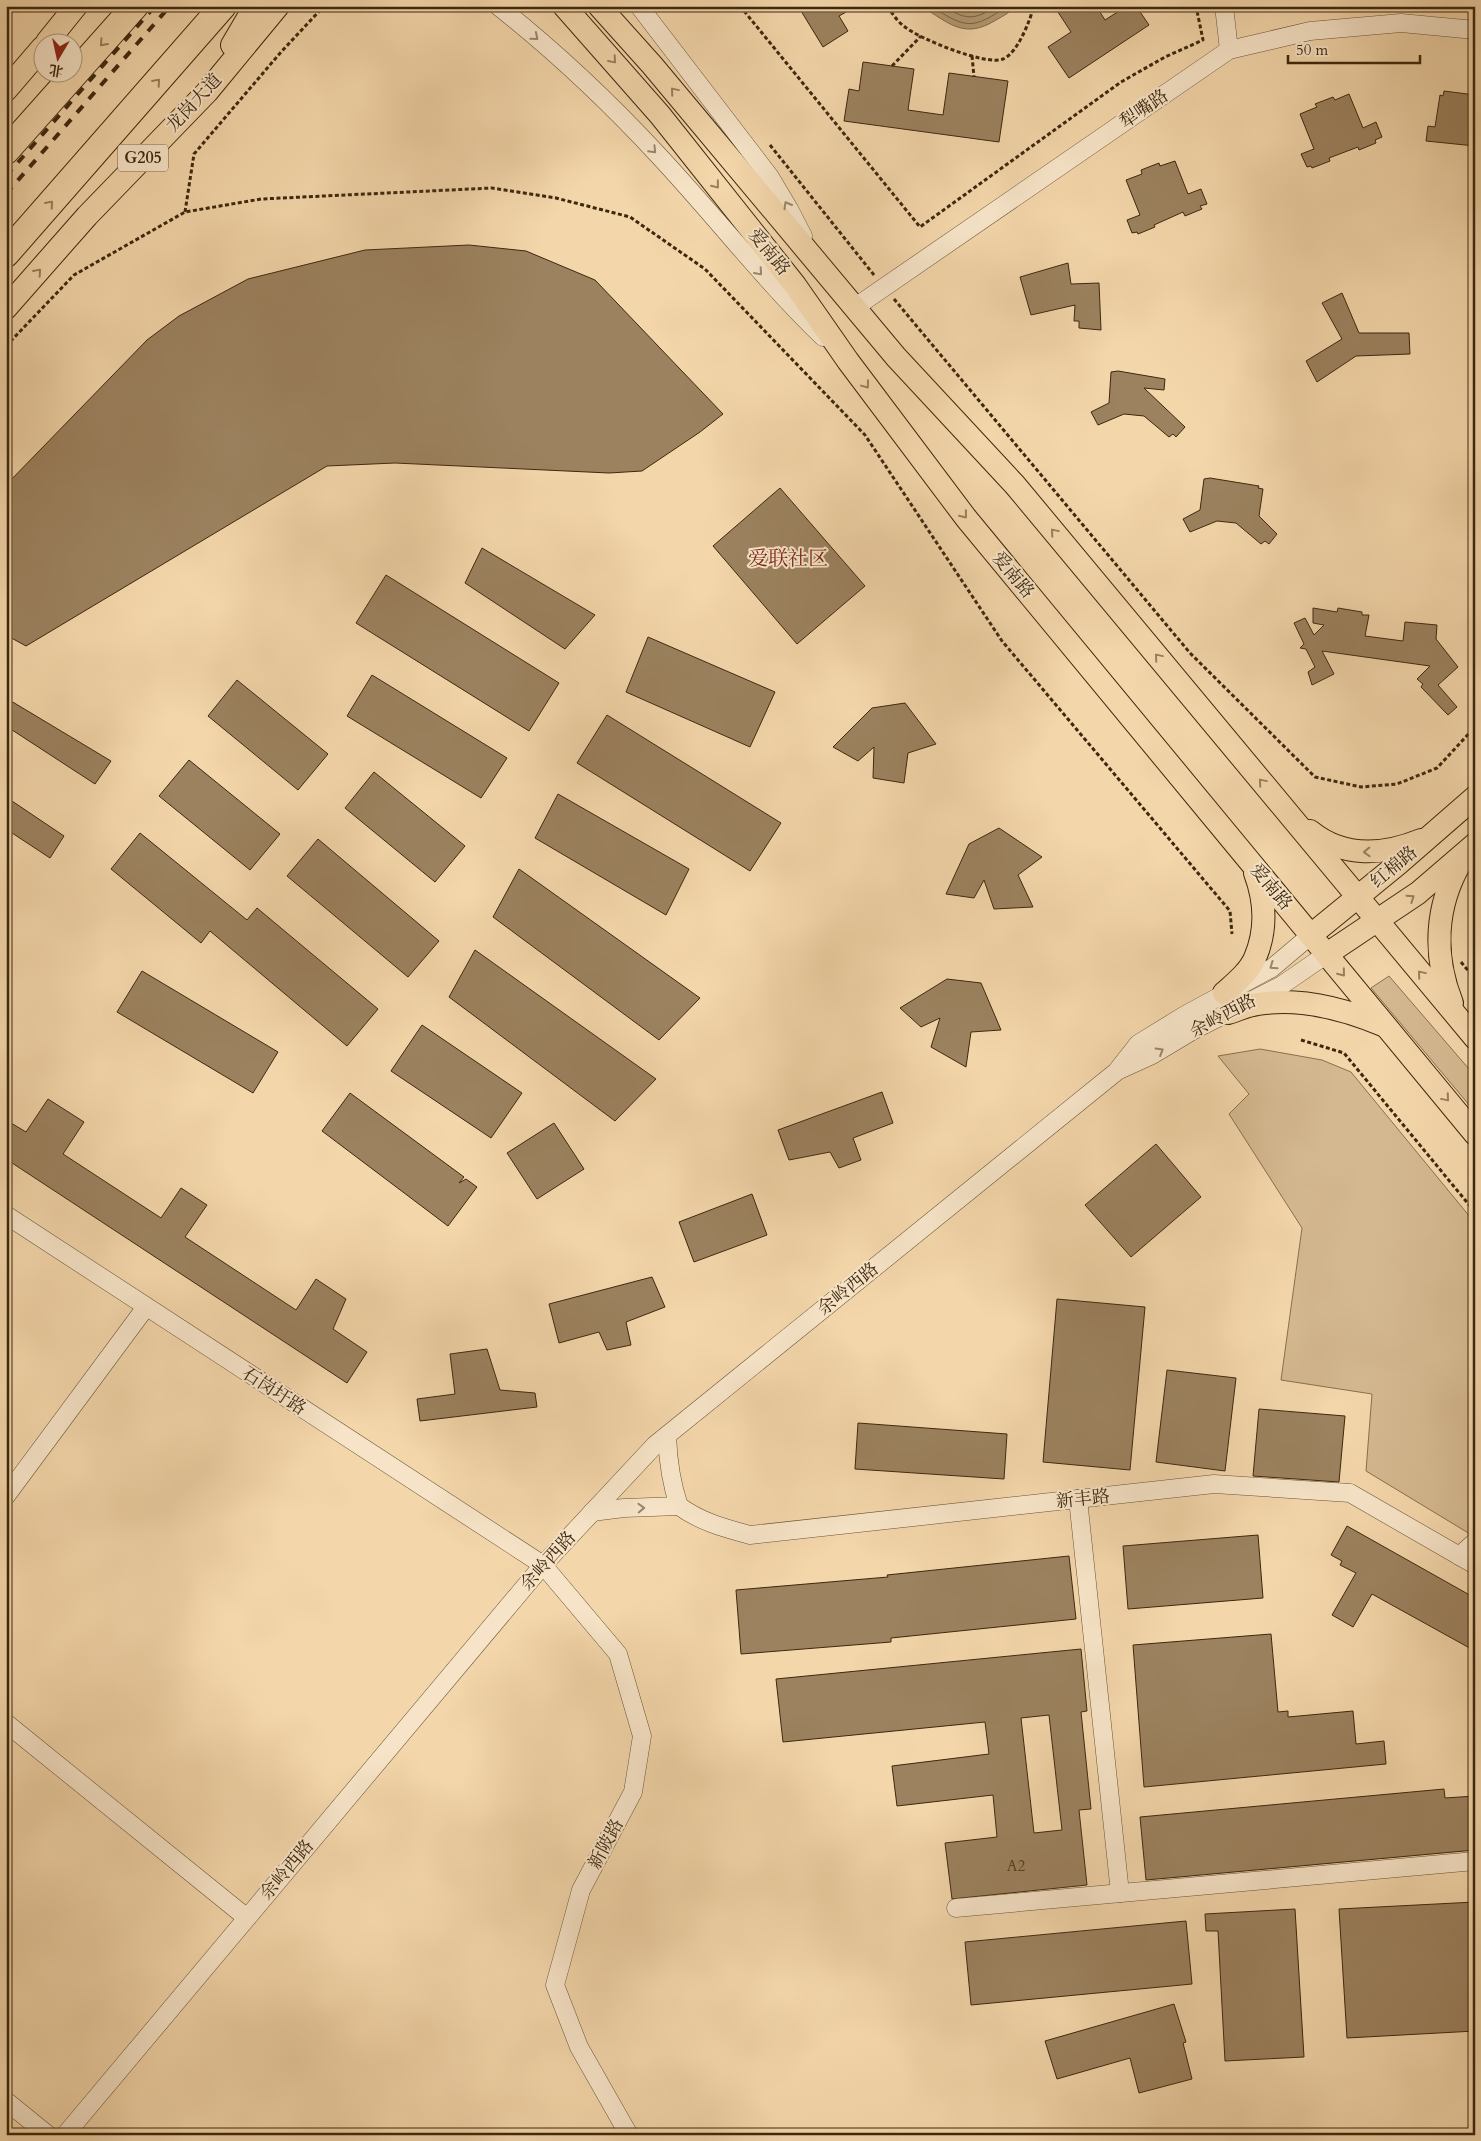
<svg xmlns="http://www.w3.org/2000/svg" width="1481" height="2141" font-family="Cardo,'Noto Serif SC',serif">
<rect width="100%" height="100%" fill="#f3d6aa"/>
<filter id="stains"><feTurbulence type="fractalNoise" baseFrequency=".004" numOctaves="4"/><feColorMatrix values="0 0 0 0 .2 0 0 0 0 .09 0 0 0 0 .02 0 0 0 .5 -.17"/></filter>
<radialGradient id="worn" r=".72"><stop offset=".6" stop-color="#630" stop-opacity="0"/><stop offset="1" stop-color="#630" stop-opacity=".3"/></radialGradient>
<!-- green -->
<g fill="#d4b88f" stroke="#88704e">
<polygon points="1389,976 1475,1076 1475,1112 1371,988"/>
<polygon points="1260,1049 1322,1060 1351,1072 1475,1223 1475,1537 1366,1471 1372,1394 1281,1380 1302,1228 1229,1114 1249,1094 1218,1056"/>
</g>
<!-- water -->
<path fill="#b59b75" stroke="#856d4c" d="M 921,6 L 1016,6 C 1011,12 1003,16 996,20 C 964,40 949,23 921,6 Z"/>
<g fill="none" stroke-linecap="round" stroke-linejoin="round">
<!-- shore -->
<g stroke="#796242" stroke-width="1">
<path d="M 930,6 C 968,29 971,30 1008,6"/>
<path d="M 943,6 C 966,20 973,21 997,6"/>
</g>
</g>
<!-- building -->
<g fill="#9c825f" stroke="#3d280e" fill-rule="evenodd">
<polygon points="798,6 857,6 839,16 848,31 823,47"/>
<polygon points="1054,6 1096,6 1105,20 1127,6 1136,6 1149,25 1069,78 1048,47 1071,32"/>
<polygon points="863,62 914,69 908,110 943,115 949,73 1008,81 999,142 844,121 849,89 859,91"/>
<polygon points="1444,91 1475,95 1475,146 1426,141 1428,126 1435,127 1440,95 1443,96"/>
<polygon points="1349,94 1363,128 1376,122 1382,137 1375,140 1376,143 1359,150 1358,147 1329,158 1330,161 1312,168 1311,166 1307,167 1301,154 1314,149 1300,114 1317,107 1315,104 1333,97 1335,100"/>
<polygon points="1175,161 1188,194 1201,189 1207,204 1200,206 1202,209 1185,216 1183,212 1154,225 1155,227 1138,234 1137,232 1132,233 1127,220 1140,215 1126,180 1142,174 1141,170 1159,163 1160,166"/>
<polygon points="469,245 526,251 595,280 723,414 700,432 642,471 609,473 395,463 327,466 26,646 6,635 6,485 147,340 179,316 248,279 365,250"/>
<polygon points="1068,263 1071,284 1099,283 1101,330 1079,328 1079,321 1074,321 1075,305 1031,315 1020,277"/>
<polygon points="1342,293 1359,333 1409,333 1410,354 1356,356 1317,382 1306,361 1342,339 1322,303"/>
<polygon points="1118,371 1165,379 1164,390 1144,388 1185,427 1176,437 1173,434 1169,437 1144,416 1124,414 1098,425 1091,412 1109,403 1111,372"/>
<polygon points="1210,478 1259,486 1258,488 1263,489 1259,516 1277,534 1269,544 1265,541 1261,544 1236,523 1217,521 1190,532 1183,519 1200,510 1204,479"/>
<polygon points="780,488 865,586 797,644 713,546"/>
<polygon points="482,548 595,615 565,649 465,583"/>
<polygon points="386,575 559,683 529,731 356,623"/>
<polygon points="1313,608 1337,612 1338,608 1362,612 1362,615 1369,615 1365,636 1403,641 1405,622 1437,625 1436,639 1458,667 1438,685 1457,707 1448,715 1421,687 1423,684 1417,679 1430,666 1322,651 1334,674 1312,685 1308,672 1315,667 1306,649 1300,648 1304,644 1294,623 1305,618 1314,635 1324,625 1313,623"/>
<polygon points="648,637 775,692 750,747 626,692"/>
<polygon points="372,675 507,758 481,798 347,716"/>
<polygon points="237,680 328,754 298,790 208,716"/>
<polygon points="6,698 111,761 95,784 6,726"/>
<polygon points="905,703 936,744 908,753 904,783 873,778 874,747 858,761 833,747 872,708"/>
<polygon points="607,715 781,823 750,871 577,763"/>
<polygon points="189,760 280,834 250,870 159,796"/>
<polygon points="374,772 465,846 435,882 345,808"/>
<polygon points="558,794 689,869 666,915 535,838"/>
<polygon points="6,797 64,836 50,858 6,829"/>
<polygon points="999,828 1042,857 1018,875 1033,907 994,909 984,880 974,898 946,894 969,844"/>
<polygon points="140,833 247,920 257,908 378,1009 347,1046 210,931 201,943 111,869"/>
<polygon points="318,839 439,941 408,977 287,876"/>
<polygon points="519,869 700,998 659,1040 493,917"/>
<polygon points="475,950 656,1079 615,1121 449,997"/>
<polygon points="142,971 278,1052 253,1093 117,1012"/>
<polygon points="947,979 981,983 1001,1030 971,1032 966,1067 931,1047 940,1018 921,1027 900,1008"/>
<polygon points="422,1025 522,1093 491,1138 391,1071"/>
<polygon points="882,1092 893,1123 853,1138 861,1160 839,1168 830,1152 789,1160 778,1130"/>
<polygon points="350,1093 464,1177 459,1183 466,1179 477,1187 448,1226 322,1131"/>
<polygon points="48,1099 84,1122 63,1154 161,1218 181,1188 207,1205 185,1237 296,1310 316,1279 346,1299 333,1329 367,1352 347,1383 6,1159 6,1120 26,1132"/>
<polygon points="554,1123 584,1169 537,1199 507,1153"/>
<polygon points="1156,1144 1201,1197 1131,1257 1085,1205"/>
<polygon points="752,1194 767,1235 694,1262 679,1222"/>
<polygon points="652,1277 665,1307 626,1322 631,1345 607,1350 599,1332 559,1343 549,1304"/>
<polygon points="1057,1299 1145,1307 1130,1470 1043,1462"/>
<polygon points="487,1349 500,1390 535,1393 537,1407 420,1421 417,1399 455,1394 450,1354"/>
<polygon points="1167,1370 1236,1378 1225,1471 1156,1462"/>
<polygon points="1259,1409 1345,1416 1339,1482 1253,1476"/>
<polygon points="858,1423 1007,1434 1004,1479 855,1469"/>
<polygon points="1347,1526 1475,1598 1475,1651 1372,1594 1353,1627 1332,1615 1356,1573 1340,1565 1342,1561 1331,1555"/>
<polygon points="1258,1535 1263,1598 1128,1609 1123,1546"/>
<polygon points="1069,1556 1076,1619 891,1638 891,1642 741,1654 736,1590 888,1577 887,1575"/>
<polygon points="1271,1634 1278,1712 1288,1711 1288,1717 1353,1711 1356,1744 1384,1741 1386,1764 1144,1787 1133,1645"/>
<path d="M 1081,1649 L 1087,1711 L 1081,1712 L 1091,1809 L 1079,1810 L 1087,1885 L 952,1899 L 945,1843 L 997,1837 L 993,1795 L 897,1806 L 892,1766 L 989,1754 L 985,1722 L 783,1742 L 776,1679 ZM 1049,1715 L 1062,1830 L 1034,1833 L 1021,1718 Z"/>
<polygon points="1444,1789 1445,1798 1475,1796 1475,1850 1146,1880 1140,1817"/>
<polygon points="1475,1902 1475,2031 1347,2038 1339,1909"/>
<polygon points="1295,1909 1304,2057 1225,2061 1218,1931 1206,1931 1205,1914"/>
<polygon points="1186,1921 1192,1984 971,2005 965,1942"/>
<polygon points="1174,2004 1186,2042 1183,2043 1192,2079 1139,2093 1130,2058 1057,2079 1045,2041"/>
</g>
<g fill="none" stroke-linecap="round" stroke-linejoin="round">
<defs>
<g id="minor">
<path d="M 498,6 C 556,52 609,102 659,156 C 715,216 764,280 823,337"/>
<polyline points="639,6 770,177 789,209 803,236"/>
<polyline points="1224,6 1229,50"/>
<polyline points="854,308 1229,50 1310,31 1401,23 1475,30"/>
<polyline points="1119,1070 1152,1055 1192,1031 1282,985 1327,954"/>
<polyline points="6,1215 543,1565 618,1654 642,1736 633,1792 581,1890 555,1985 579,2047 629,2135"/>
<polyline points="6,1496 146,1307"/>
<polyline points="1078,1499 1120,1893"/>
<path d="M 679,1506 C 701,1522 724,1528 750,1535 L 1214,1484 L 1350,1493 L 1475,1565"/>
<path d="M 592,1512 L 624,1508 L 679,1506 C 671,1483 668,1461 667,1436"/>
<polyline points="1459,1556 1475,1542"/>
<polyline points="6,1723 247,1918"/>
<polyline points="956,1908 1475,1861"/>
<polyline points="6,2101 48,2135"/>
<polyline points="65,2135 543,1565 655,1445 1116,1072 1138,1044 1185,1015 1272,968 1311,935"/>
</g>
<g id="major">
<polyline points="564,6 660,115 795,285 848,361 966,518 1475,1134"/>
<polyline points="599,6 652,65 896,357 1015,485 1475,1038"/>
<polyline points="47,42 76,6"/>
<polyline points="232,45 255,6"/>
<polyline points="6,90 42,48"/>
<polyline points="6,308 87,216 207,92 278,6"/>
<path d="M 1310,831 C 1343,858 1384,855 1421,840"/>
<polyline points="1311,935 1398,864 1475,797"/>
<polyline points="1327,954 1418,893 1475,844"/>
<path d="M 1224,993 C 1235,983 1249,972 1255,958 C 1267,930 1265,900 1255,873"/>
<path d="M 1452,1003 C 1433,956 1435,906 1461,862"/>
<path d="M 1228,1013 C 1238,1010 1248,1005 1258,1004 C 1301,997 1345,1009 1385,1026"/>
</g>
<g id="highway">
<polyline points="6,151 135,6"/>
<polyline points="6,254 223,6"/>
</g>
</defs>
<!-- minor casing -->
<use href="#minor" stroke="#6a5435" stroke-width="19"/>
<!-- major casing -->
<use href="#major" stroke="#3d280e" stroke-width="24"/>
<!-- highway casing -->
<use href="#highway" stroke="#3d280e" stroke-width="28"/>
<!-- path -->
<g stroke="#3d280e" stroke-width="3" stroke-dasharray="4 2.5" stroke-linecap="butt">
<polyline points="740,6 920,227 1121,82 1165,57 1203,40 1196,6"/>
<path d="M 888,6 C 892,14 898,22 905,27 C 920,39 986,66 1003,59 C 1018,53 1030,20 1034,6"/>
<polyline points="972,56 974,77"/>
<polyline points="892,66 921,36"/>
<polyline points="770,145 874,275"/>
<polyline points="185,212 194,154 281,52 324,6"/>
<polyline points="894,299 1190,653 1315,777 1361,787 1397,784 1437,768 1475,727"/>
<polyline points="6,346 74,275 185,212 261,199 492,188 556,198 630,217 705,269 865,435 1002,641 1230,911 1232,934"/>
<polyline points="1461,962 1475,979"/>
<polyline points="1301,1040 1344,1053 1475,1212"/>
<polyline points="1471,2135 1475,2132"/>
</g>
<!-- minor -->
<use href="#minor" stroke="#f7e4c8" stroke-width="18"/>
<!-- major -->
<use href="#major" stroke="#f3d6aa" stroke-width="22"/>
<!-- highway -->
<use href="#highway" stroke="#f3d6aa" stroke-width="26"/>
<!-- rail -->
<g stroke="#3d280e" stroke-width="4" stroke-dasharray="9 9" stroke-linecap="butt">
<polyline points="6,176 155,6"/>
<polyline points="6,194 170,6"/>
</g>
</g>
<!-- one-way arrows -->
<defs><path id="oneway-chevron" d="M-2-3.5L2.5 0L-2 3.5" fill="none" stroke-width="1.6" stroke-linecap="round" stroke-linejoin="round" transform="scale(1.25)"/></defs>
<g stroke="#9a866b">
<use href="#oneway-chevron" transform="translate(535 37) rotate(40)"/>
<use href="#oneway-chevron" transform="translate(653 150) rotate(46)"/>
<use href="#oneway-chevron" transform="translate(787 205) rotate(-120)"/>
<use href="#oneway-chevron" transform="translate(759 272) rotate(49)"/>
<use href="#oneway-chevron" transform="translate(1273 966) rotate(145)"/>
<use href="#oneway-chevron" transform="translate(1160 1051) rotate(-31)"/>
<use href="#oneway-chevron" transform="translate(641 1508) rotate(-2)"/>
</g>
<g stroke="#987f5c">
<use href="#oneway-chevron" transform="translate(103 43) rotate(132)"/>
<use href="#oneway-chevron" transform="translate(613 60) rotate(49)"/>
<use href="#oneway-chevron" transform="translate(157 82) rotate(-49)"/>
<use href="#oneway-chevron" transform="translate(674 91) rotate(-130)"/>
<use href="#oneway-chevron" transform="translate(716 185) rotate(51)"/>
<use href="#oneway-chevron" transform="translate(50 204) rotate(-49)"/>
<use href="#oneway-chevron" transform="translate(38 272) rotate(-49)"/>
<use href="#oneway-chevron" transform="translate(866 385) rotate(53)"/>
<use href="#oneway-chevron" transform="translate(964 515) rotate(52)"/>
<use href="#oneway-chevron" transform="translate(1054 532) rotate(-130)"/>
<use href="#oneway-chevron" transform="translate(1158 657) rotate(-130)"/>
<use href="#oneway-chevron" transform="translate(1262 782) rotate(-130)"/>
<use href="#oneway-chevron" transform="translate(1367 852) rotate(178)"/>
<use href="#oneway-chevron" transform="translate(1411 898) rotate(-34)"/>
<use href="#oneway-chevron" transform="translate(1342 973) rotate(51)"/>
<use href="#oneway-chevron" transform="translate(1421 974) rotate(-130)"/>
<use href="#oneway-chevron" transform="translate(1446 1098) rotate(50)"/>
</g>
<g text-anchor="middle" dominant-baseline="central" stroke-width="4" stroke-linejoin="round" paint-order="stroke">
<!-- number labels -->
<g font-size="15" fill="#553e22">
<text x="1016" y="1866">A2</text>
</g>
<!-- shield labels -->
<rect fill="#f7e4c8" stroke="#756046" stroke-width="1" x="118" y="144.5" width="50" height="27" rx="4"/>
<g font-size="16" font-weight="bold" fill="#3d280e">
<text x="143" y="158">G205</text>
</g>
<!-- street labels -->
<g font-size="18" fill="#3d280e" stroke="#f7e4c8">
<text transform="translate(194 103) rotate(-47)">龙岗大道</text>
<text transform="translate(1144 109) rotate(-34)">犁嘴路</text>
<text transform="translate(769 252) rotate(51)">爱南路</text>
<text transform="translate(1013 575) rotate(50)">爱南路</text>
<text transform="translate(1394 867) rotate(-40)">红棉路</text>
<text transform="translate(1271 887) rotate(50)">爱南路</text>
<text transform="translate(1223 1016) rotate(-28)">余岭西路</text>
<text transform="translate(848 1289) rotate(-39)">余岭西路</text>
<text transform="translate(274 1391) rotate(33)">石岗圩路</text>
<text transform="translate(1083 1499) rotate(-6)">新丰路</text>
<text transform="translate(548 1561) rotate(-48)">余岭西路</text>
<text transform="translate(606 1844) rotate(-62)">新陂路</text>
<text transform="translate(287 1870) rotate(-50)">余岭西路</text>
</g>
<!-- quarter labels -->
<g font-size="20" fill="#7a1f14" stroke="#f7e4c8">
<text x="788" y="558">爱联社区</text>
</g>
</g>
<!-- margin -->
<rect width="1481" height="2141" fill="none" stroke="#f3d6aa" stroke-width="25"/>
<rect x="8" y="8" width="1466" height="2126" fill="none" stroke="#3d280e" stroke-width="2.5"/>
<rect x="12" y="12" width="1456" height="2116" fill="none" stroke="#3d280e"/>
<!-- north arrow -->
<g transform="translate(58 58) rotate(189)"><circle r="24" fill="#f7e4c8" stroke="#ad997e"/>
<path d="M0-4L9 19L0 12L-9 19Z" fill="#8f2418"/>
<text y="-8" font-size="14" font-weight="bold" text-anchor="middle" fill="#3d280e">北</text>
</g>
<!-- scale -->
<path d="M1288 55v8h132v-8" fill="none" stroke="#3d280e" stroke-width="2.5"/>
<text x="1296" y="55" font-size="15" fill="#3d280e" stroke="#f7e4c8" stroke-width="4" paint-order="stroke">50 m</text>
<rect width="100%" height="100%" filter="url(#stains)"/>
<rect width="100%" height="100%" fill="url(#worn)"/>
</svg>
